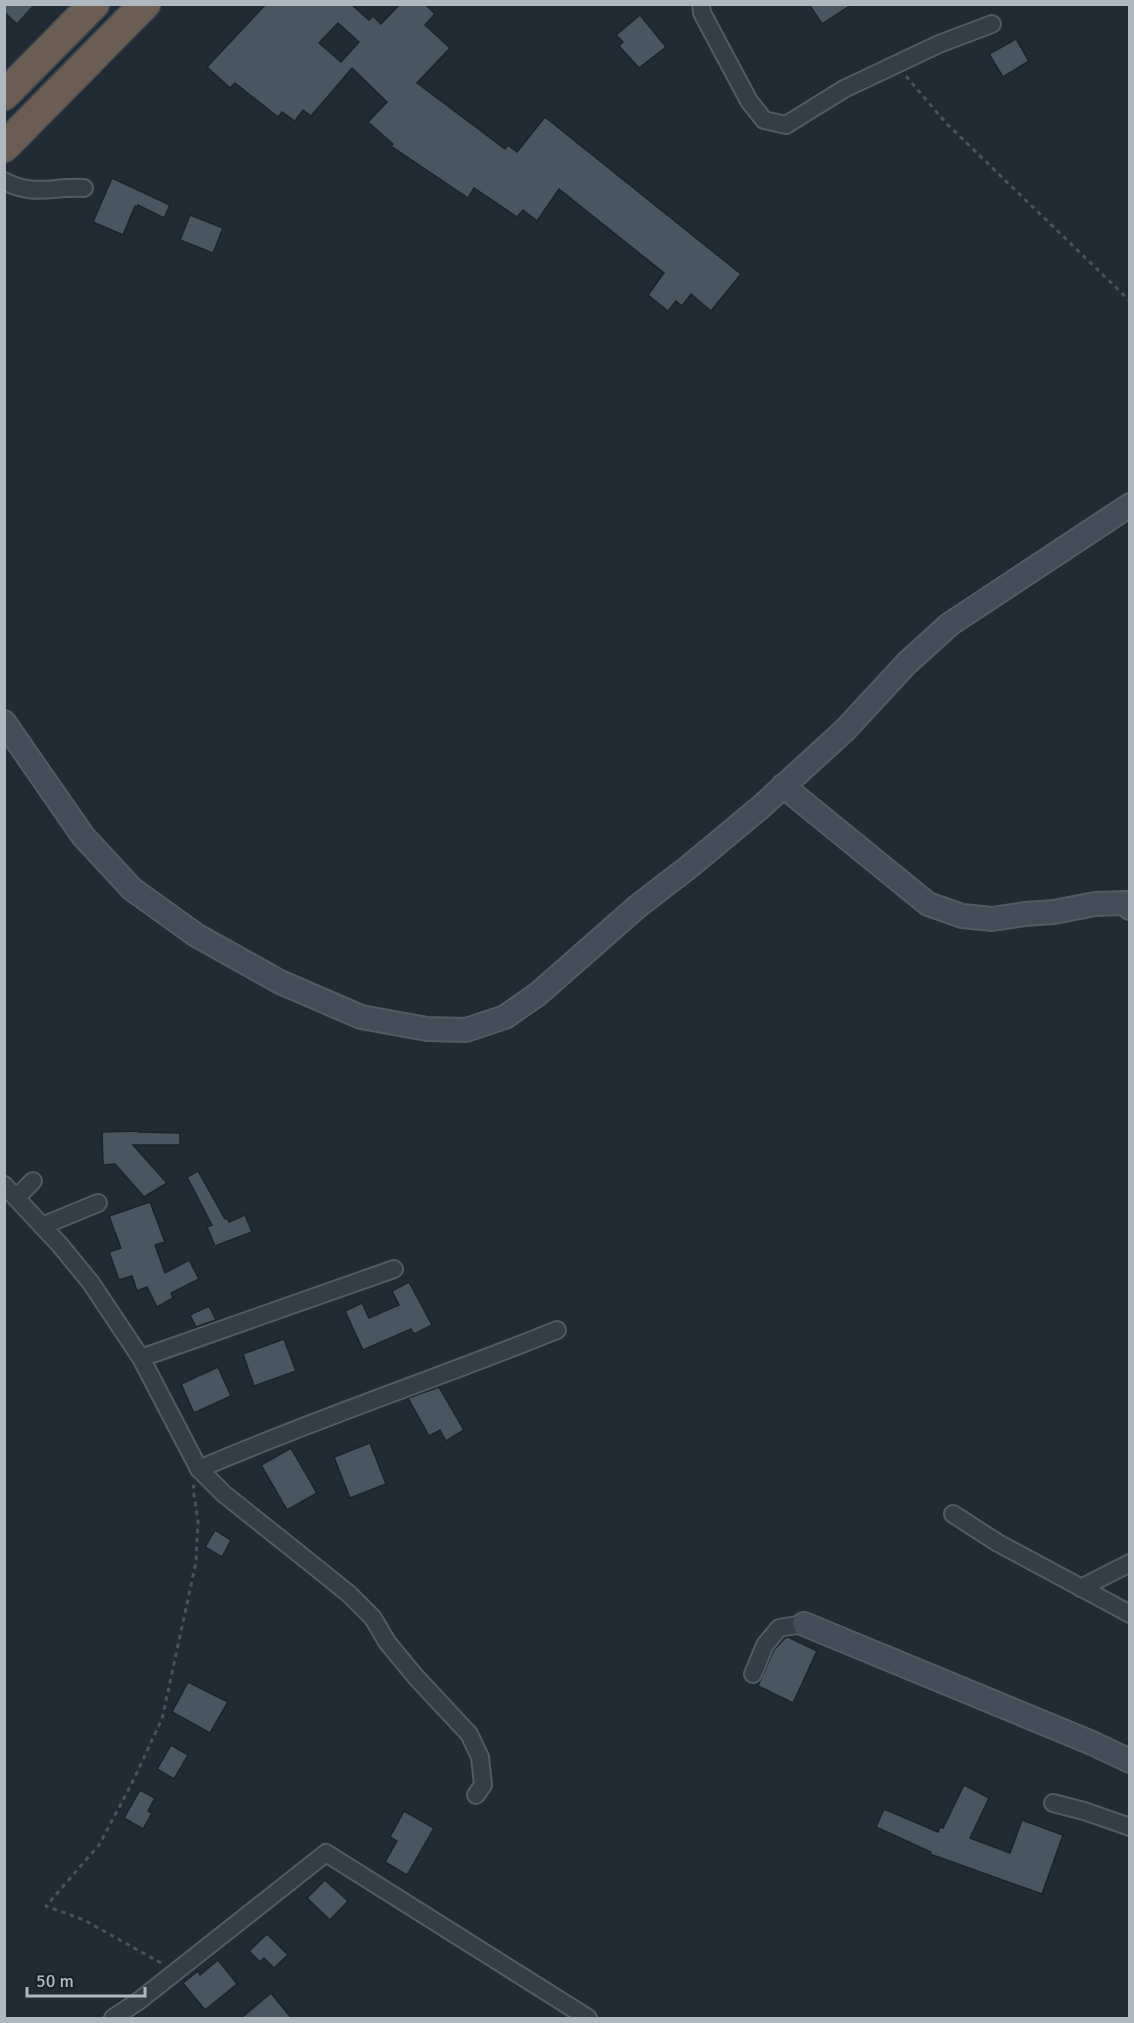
<svg xmlns="http://www.w3.org/2000/svg" width="1134" height="2023" font-family="Signika,sans-serif">
<rect width="100%" height="100%" fill="#222b34"/>
<!-- building -->
<g fill="#4a565f" stroke="#1c242b" stroke-width="1.5" fill-rule="evenodd">
<polygon points="4,4 35,4 17,24 4,12"/>
<path d="M 266,4 L 351,4 L 369,20 L 373,16 L 381,24 L 400,4 L 425,4 L 435,14 L 425,25 L 450,48 L 417,83 L 505,149 L 508,145 L 517,152 L 545,117 L 741,274 L 711,311 L 691,294 L 682,306 L 676,301 L 668,311 L 648,295 L 664,273 L 559,189 L 537,221 L 523,210 L 517,217 L 474,188 L 468,198 L 391,146 L 393,144 L 368,122 L 387,102 L 352,68 L 311,116 L 303,110 L 295,121 L 282,112 L 278,117 L 235,83 L 230,88 L 207,67 ZM 338,23 L 359,42 L 341,62 L 319,43 Z"/>
<polygon points="809,4 853,4 822,24"/>
<polygon points="640,15 666,47 639,68 619,46 623,42 616,35"/>
<polygon points="1016,39 1029,61 1003,77 989,54"/>
<polygon points="112,178 170,205 164,218 138,205 137,207 135,206 123,235 93,222"/>
<polygon points="190,215 223,228 213,253 180,240"/>
<polygon points="138,1131 138,1132 180,1133 180,1145 133,1145 167,1183 144,1197 115,1164 103,1165 102,1132"/>
<polygon points="198,1171 225,1219 227,1218 229,1222 245,1215 252,1232 215,1246 207,1227 212,1225 187,1177"/>
<polygon points="150,1202 165,1242 155,1245 165,1273 189,1260 199,1279 171,1293 173,1298 157,1307 147,1287 137,1291 132,1276 119,1280 109,1252 121,1248 109,1216"/>
<polygon points="409,1282 432,1325 414,1334 411,1329 363,1350 345,1311 362,1303 369,1318 399,1305 392,1291"/>
<polygon points="209,1306 216,1320 196,1327 190,1315"/>
<polygon points="284,1339 296,1371 254,1386 243,1354"/>
<polygon points="218,1367 231,1396 194,1413 181,1384"/>
<polygon points="439,1387 464,1430 446,1441 440,1430 429,1436 408,1398"/>
<polygon points="370,1443 386,1484 350,1498 334,1457"/>
<polygon points="291,1448 317,1493 287,1510 261,1465"/>
<polygon points="215,1530 231,1540 222,1557 205,1547"/>
<polygon points="788,1637 817,1651 793,1703 758,1686 774,1650 785,1638"/>
<polygon points="188,1682 228,1702 210,1733 172,1712"/>
<polygon points="171,1745 188,1755 174,1779 157,1769"/>
<polygon points="964,1785 989,1798 970,1838 1010,1853 1022,1820 1063,1835 1042,1894 930,1854 931,1852 876,1827 884,1809 938,1832 940,1827 943,1828"/>
<polygon points="140,1790 155,1798 148,1811 152,1813 143,1829 124,1818"/>
<polygon points="404,1811 434,1828 407,1875 385,1862 397,1841 390,1837"/>
<polygon points="325,1880 348,1901 330,1920 307,1898"/>
<polygon points="267,1934 288,1955 274,1968 264,1958 260,1962 249,1951"/>
<polygon points="218,1960 237,1984 205,2010 183,1983 198,1971 200,1975"/>
<polygon points="271,1993 292,2019 240,2019"/>
</g>
<g fill="none" stroke-linecap="round" stroke-linejoin="round">
<defs>
<g id="street">
<polyline points="701,4 702,13 749,101 764,120 786,125 844,89 939,44 992,24"/>
<path d="M 4,181 C 34,197 53,186 84,188"/>
<polyline points="4,1185 60,1245 91,1283 141,1358 199,1469 224,1494 313,1565 349,1594 373,1618 387,1642 415,1676 469,1734 480,1757 483,1785 476,1795"/>
<polyline points="16,1198 33,1181"/>
<polyline points="42,1226 98,1203"/>
<polyline points="141,1358 394,1269"/>
<path d="M 199,1469 C 317,1418 439,1378 557,1330"/>
<polyline points="953,1514 998,1543 1130,1614"/>
<polyline points="1081,1588 1130,1563"/>
<polyline points="753,1674 765,1645 779,1628 804,1624"/>
<polyline points="1053,1803 1084,1811 1130,1827"/>
<polyline points="113,2018 140,2000 326,1853 588,2018"/>
</g>
<g id="secondary">
<polyline points="4,722 83,836 132,889 196,935 280,982 361,1017 427,1029 466,1030 505,1017 538,994 638,906 690,866 762,806 845,730 907,663 950,624 1130,505"/>
<polyline points="783,786 928,904 962,916 992,919 1025,914 1054,912 1095,904 1125,903 1130,908"/>
<polyline points="804,1624 1092,1743 1130,1761"/>
</g>
<g id="highway">
<polyline points="4,95 94,4"/>
<polyline points="4,147 145,4"/>
</g>
</defs>
<!-- street casing -->
<use href="#street" stroke="#525b62" stroke-width="20"/>
<!-- secondary casing -->
<use href="#secondary" stroke="#525b62" stroke-width="26"/>
<!-- highway casing -->
<use href="#highway" stroke="#3f484f" stroke-width="33"/>
<!-- path -->
<g stroke="#455656" stroke-width="3" stroke-dasharray="4.5 4.5" stroke-linecap="butt">
<polyline points="906,76 946,123 1130,301"/>
<polyline points="161,1963 84,1920 46,1906 99,1845 131,1785 162,1719 196,1562 198,1521 193,1489 194,1485"/>
</g>
<!-- street -->
<use href="#street" stroke="#353d45" stroke-width="16"/>
<!-- secondary -->
<use href="#secondary" stroke="#434d57" stroke-width="22"/>
<!-- highway -->
<use href="#highway" stroke="#6a5e53" stroke-width="30"/>
</g>
<!-- border -->
<rect width="1134" height="2023" fill="none" stroke="#afb8c1" stroke-width="12"/>
<!-- scale -->
<path d="M27 1987v9h118v-9" fill="none" stroke="#afb8c1" stroke-width="3"/>
<text x="36" y="1987" font-size="18" fill="#afb8c1" stroke="#1a2229" stroke-width="4.5" paint-order="stroke">50 m</text>
</svg>
